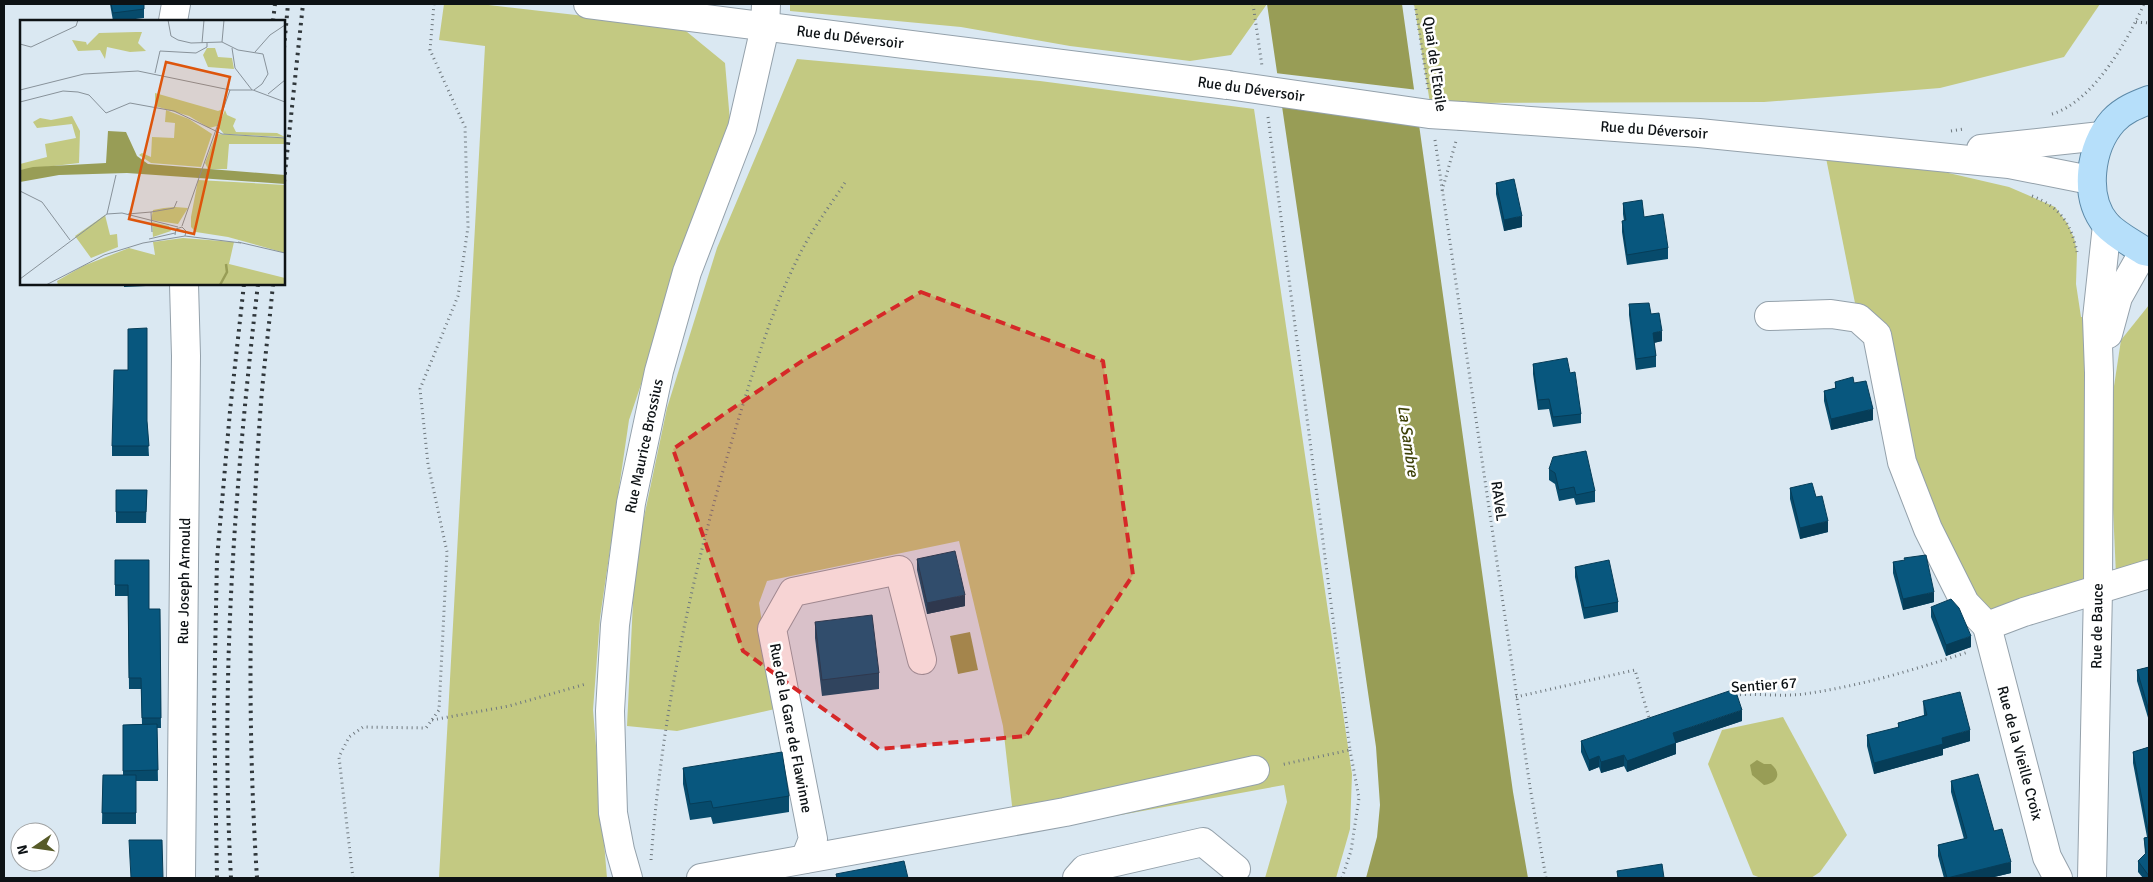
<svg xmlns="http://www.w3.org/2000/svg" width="2153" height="882" font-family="Signika,sans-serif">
<rect width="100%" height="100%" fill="#dae8f2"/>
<!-- green -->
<g fill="#c3c982">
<polygon points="444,4 480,4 681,27 725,63 730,121 629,420 600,618 593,710 607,878 439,878 485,46 439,40"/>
<polygon points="790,4 1267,4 1231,55 1190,61 1070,46 961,27 790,11"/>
<polygon points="1414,4 2100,4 2064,57 1940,88 1764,102 1430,103"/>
<polygon points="797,59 1040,81 1254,109 1352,774 1350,829 1336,878 1265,878 1287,802 1284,785 1104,818 1015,832 1003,726 959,541 767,581 759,603 775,709 677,731 627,726 635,560 667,408 717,248"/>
<polygon points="1826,158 1922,158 1940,171 2009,187 2055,207 2067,223 2074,238 2077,252 2076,284 2081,317 2097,318 2098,590 1987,626 1965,603 1858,318"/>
<polygon points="2149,305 2149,567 2116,575 2109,419 2121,340"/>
<polygon points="1783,717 1847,835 1820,872 1811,878 1761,878 1753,875 1708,764 1722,730"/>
</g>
<!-- water -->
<g fill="#989d56">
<polygon points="1267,4 1402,4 1513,792 1528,878 1366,878 1377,837 1380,805 1376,747"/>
<polygon points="970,632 978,670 958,674 950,636"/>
<path d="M 1757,760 L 1764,764 L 1771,764 C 1782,773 1778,783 1764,785 L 1752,775 L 1750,765 Z"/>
</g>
<!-- pier -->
<polygon fill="#dae8f2" points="1275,73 1418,90 1423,125 1280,107"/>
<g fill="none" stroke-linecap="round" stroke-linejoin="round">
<defs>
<g id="minor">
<polyline points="588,4 1228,85"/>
<polyline points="173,21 176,4"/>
<polyline points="1462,116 1699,133 2009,164 2090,180"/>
<polyline points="1981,149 2101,136"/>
<polyline points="1769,316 1831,314 1858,318 1877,335 1902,462 1928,529 1965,603 1987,626 2024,612 2149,574"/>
<polyline points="2108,334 2118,297 2144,251"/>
<polyline points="1987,626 2047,857 2058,878"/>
<polyline points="805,859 813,839 772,629 793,592 899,570 922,660"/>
<polyline points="181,878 186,356 184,284"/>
<polyline points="628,878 620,850 613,813 610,711 615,625 631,503 659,371 687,272 742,128 765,27 766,4"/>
<polyline points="701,878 1065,812 1255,770"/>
<polyline points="1077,878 1085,869 1203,842 1236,869"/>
<polyline points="2092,878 2098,590 2099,373 2097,318 2107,225"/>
</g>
<path id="major" d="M 2149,100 C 2136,105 2123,110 2113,121 C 2090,147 2083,196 2106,224 C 2116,235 2132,243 2144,251 L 2149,252"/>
</defs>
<!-- minor casing -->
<use href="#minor" stroke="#94a1ab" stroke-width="30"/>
<!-- major casing -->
<use href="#major" stroke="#5c89a7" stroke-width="30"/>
<!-- path -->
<g stroke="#6f787e" stroke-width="3" stroke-dasharray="1 4" stroke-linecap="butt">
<polyline points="1253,4 1262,66"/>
<polyline points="1415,4 1428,89"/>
<polyline points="2136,22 2149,23"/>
<path d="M 2052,114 C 2093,102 2128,40 2144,4"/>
<polyline points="1268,117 1350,750 1280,765"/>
<polyline points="1951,131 1964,129"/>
<polyline points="1435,140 1530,787 1546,878"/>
<polyline points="1442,191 1456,141"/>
<path d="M 2032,196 C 2060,207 2071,223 2077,252"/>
<path d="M 1735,695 C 1757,693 1781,697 1804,694 C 1860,686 1914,670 1968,652"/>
<polyline points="1516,697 1635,670 1650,721"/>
<polyline points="432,720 509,706 586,684"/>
<path d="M 651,860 C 662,712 693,566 737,424 C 755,365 774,303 803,248 C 815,225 832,203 846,181"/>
<polyline points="353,878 339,757 349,737 363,727 426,728 439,710 447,552 428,464 420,389 458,296 468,227 465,127 430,50 434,4"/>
<polyline points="1342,878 1351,851 1359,798 1350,750"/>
</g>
<!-- minor -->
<use href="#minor" stroke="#fff" stroke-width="28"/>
<!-- major -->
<use href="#major" stroke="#b6dffa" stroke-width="28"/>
<!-- rail -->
<g stroke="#30373b" stroke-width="4" stroke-dasharray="2.5 5" stroke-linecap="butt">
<polyline points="273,21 275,4"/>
<polyline points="284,48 288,4"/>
<polyline points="284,182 303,4"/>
<polyline points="217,878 214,707 217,559 230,411 244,284"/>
<path d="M 231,878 C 220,679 235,481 258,284"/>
<path d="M 257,878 C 247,724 249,570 260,416 C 263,372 269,328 273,284"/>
</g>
<defs>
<polyline id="minor-bridge" points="1228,85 1429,114 1462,116"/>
</defs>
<!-- minor-bridge casing -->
<use href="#minor-bridge" stroke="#94a1ab" stroke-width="30" stroke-linecap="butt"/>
<!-- minor-bridge -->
<use href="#minor-bridge" stroke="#fff" stroke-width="28"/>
</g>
<!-- wall -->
<g fill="#074b6c">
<polygon points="110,4 144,4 144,18 119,21 113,21"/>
<polygon points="1496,183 1522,227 1504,231 1496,194"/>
<polygon points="1623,203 1644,217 1668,248 1668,259 1627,265 1622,232 1622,221 1624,221 1623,214"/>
<polygon points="124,284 168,284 168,285 124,287"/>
<polygon points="1629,304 1651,314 1662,341 1654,343 1656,356 1656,367 1636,370 1629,315"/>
<polygon points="1533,364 1570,373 1581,414 1581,423 1553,427 1549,409 1538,410 1533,374"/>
<polygon points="1835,382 1854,383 1873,420 1831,430 1824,401 1824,391 1835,388"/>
<polygon points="147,421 149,456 112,456 112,446"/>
<polygon points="1549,469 1595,491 1595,502 1576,505 1574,498 1559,501 1555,484 1549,480"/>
<polygon points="1790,488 1828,532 1800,539 1790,499"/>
<polygon points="116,490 147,490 146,523 116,523"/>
<polygon points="917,559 965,606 927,614 917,570"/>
<polygon points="115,560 149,609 160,609 161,728 157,728 158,781 136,781 136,824 102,824 103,775 123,775 123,725 142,724 141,689 129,689 128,596 115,596"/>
<polygon points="1893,562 1934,602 1903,610 1893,573"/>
<polygon points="1575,567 1618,602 1618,612 1584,619 1575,577"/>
<polygon points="1931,607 1971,647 1946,656 1931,617"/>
<polygon points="815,622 879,673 879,689 822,696 815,638"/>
<polygon points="2149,667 2149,721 2137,681 2137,670"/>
<polygon points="1923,701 1970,741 1943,749 1943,755 1874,774 1867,746 1867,735 1898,728 1898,723 1924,715"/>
<polygon points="1742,721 1676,743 1676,754 1627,772 1624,766 1601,773 1599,767 1589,771 1581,752 1581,741"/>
<polygon points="2149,747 2149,878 2143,878 2138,872 2138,861 2145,854 2144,838 2147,837 2133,763 2133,752"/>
<polygon points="683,768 789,796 789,812 713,824 711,817 690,820 683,784"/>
<polygon points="1951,781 1994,831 2011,873 1990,878 1944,878 1938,856 1938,845 1964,839 1951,792"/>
</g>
<!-- shaded-wall -->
<g fill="#063d58">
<polygon points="1522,216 1522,227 1504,231 1504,220"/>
<polygon points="1662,331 1662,341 1653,343 1653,333"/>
<polygon points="1873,409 1873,420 1831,430 1831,419"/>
<polygon points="1828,521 1828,532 1800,539 1800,528"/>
<polygon points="1934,592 1934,602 1903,610 1903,599"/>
<polygon points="965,595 965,606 927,614 927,603"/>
<polygon points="1971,636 1971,647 1946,656 1946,645"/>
<polygon points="1742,710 1742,721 1673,744 1673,733"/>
<polygon points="1970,730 1970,741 1943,749 1943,755 1874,774 1874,763 1942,738"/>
<polygon points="1676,743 1676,754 1627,772 1627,761"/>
<polygon points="1624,755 1624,766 1601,773 1601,762"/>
<polygon points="1599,756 1599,767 1589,771 1589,760"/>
<polygon points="2011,862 2011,873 1990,878 1949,878"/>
</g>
<!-- building -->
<g fill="#08577e" stroke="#063d58">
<polygon points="111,4 144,4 144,9 113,13"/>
<polygon points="1514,179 1522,216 1504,220 1496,183"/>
<polygon points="1642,200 1644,217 1663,214 1668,248 1627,255 1622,221 1626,220 1623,203"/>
<polygon points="1649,303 1651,314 1659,313 1662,331 1653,333 1656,356 1636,359 1629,304"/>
<polygon points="147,328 147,421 149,446 112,446 114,370 128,370 128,329"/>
<polygon points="1567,358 1570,373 1575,372 1581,414 1553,417 1549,399 1538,400 1533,364"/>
<polygon points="1853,377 1854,383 1866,381 1873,409 1831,419 1824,391 1836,388 1835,382"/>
<polygon points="1586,451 1595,491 1576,495 1574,487 1559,490 1555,473 1549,469 1553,457"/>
<polygon points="1812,483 1816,497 1822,496 1828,521 1800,528 1790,488"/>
<polygon points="116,490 147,490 146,512 116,512"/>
<polygon points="955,551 965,595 927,603 917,559"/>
<polygon points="1926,555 1934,592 1903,599 1893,562 1905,560 1904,558"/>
<polygon points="115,560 149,560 149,609 160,609 161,718 142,718 141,678 129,678 128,585 115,585"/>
<polygon points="1609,560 1618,602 1584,608 1575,567"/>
<polygon points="1951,599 1959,608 1971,636 1946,645 1931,607"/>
<polygon points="872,615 879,673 822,680 815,622"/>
<polygon points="2149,667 2149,711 2137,670"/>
<polygon points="1735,689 1742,710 1673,733 1676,743 1627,761 1624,755 1601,762 1599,756 1589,760 1581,741"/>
<polygon points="1960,692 1970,730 1942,738 1943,744 1874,763 1867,735 1899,727 1898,723 1927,715 1923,701"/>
<polygon points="157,724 158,770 123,771 123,725"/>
<polygon points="2149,747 2149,836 2133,752"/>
<polygon points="782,752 789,796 713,808 711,801 690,804 683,768"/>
<polygon points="1978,774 1994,831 2002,829 2011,862 1947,878 1938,845 1967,838 1951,781"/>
<polygon points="103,775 136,775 136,813 102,813"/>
<polygon points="2149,837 2149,876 2138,861 2146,853 2144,838"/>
<polygon points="129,840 162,840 163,878 131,878"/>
<polygon points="904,861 908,878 837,878 836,874"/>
<polygon points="1662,864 1664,878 1618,878 1617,871"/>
</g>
<!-- marked area -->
<path fill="#d62828" fill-opacity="0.2" stroke="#d62828" stroke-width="4" stroke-dasharray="10 6" stroke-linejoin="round" d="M 921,292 L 1103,361 L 1133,575 L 1026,736 L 879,749 L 743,651 L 673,449 L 805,359 Z"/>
<g text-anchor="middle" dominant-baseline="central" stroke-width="5" stroke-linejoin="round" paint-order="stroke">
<!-- street labels -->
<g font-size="15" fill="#0d1215" stroke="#fff">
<text transform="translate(850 37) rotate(7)">Rue du Déversoir</text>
<text transform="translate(1435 64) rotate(82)">Quai de l'Etoile</text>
<text transform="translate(1251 89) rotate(8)">Rue du Déversoir</text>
<text transform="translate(1654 130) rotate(4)">Rue du Déversoir</text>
<text transform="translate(644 446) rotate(-78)">Rue Maurice Brossius</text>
<text transform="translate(1499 501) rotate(82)">RAVeL</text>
<text transform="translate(184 581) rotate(-89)">Rue Joseph Arnould</text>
<text transform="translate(2097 626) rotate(-89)">Rue de Bauce</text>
<text transform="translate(1764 685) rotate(-4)">Sentier 67</text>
<text transform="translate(791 728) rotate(79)">Rue de la Gare de Flawinne</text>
<text transform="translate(2020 753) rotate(75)">Rue de la Vieille Croix</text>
</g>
<!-- water labels -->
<g font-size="16" font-style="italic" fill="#3d4007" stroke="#fff">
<text transform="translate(1408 441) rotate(82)">La Sambre</text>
</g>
</g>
<!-- overview -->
<g transform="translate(20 20)">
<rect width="265" height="265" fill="#dae8f2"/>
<path d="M 116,12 L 122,12 L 118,23 L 126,31 L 110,32 L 87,27 L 85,39 L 80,30 L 58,31 L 52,20 L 66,22 L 67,25 L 79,13 ZM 187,28 L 195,28 L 198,37 L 212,38 L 214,49 L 188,47 L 183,35 ZM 135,73 L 198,91 L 203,89 L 197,106 L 189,108 L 169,96 L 135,86 ZM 146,90 L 169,99 L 192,114 L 181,147 L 131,143 L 119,135 L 122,133 L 131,137 L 132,117 L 154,118 L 155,103 L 145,102 ZM 205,90 L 207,95 L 216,99 L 213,106 L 216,112 L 257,113 L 265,117 L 204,114 L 198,107 ZM 52,96 L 60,111 L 59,143 L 0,150 L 0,144 L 27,137 L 25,124 L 56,118 L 52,104 L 17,108 L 13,102 L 20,98 L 31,100 ZM 196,114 L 265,118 L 265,124 L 209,124 L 207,149 L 188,149 L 185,143 ZM 178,160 L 265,165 L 265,233 L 208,217 L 176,212 L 171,207 L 171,197 ZM 144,188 L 155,187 L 168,188 L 158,204 L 131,200 L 133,190 ZM 85,195 L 90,215 L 97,214 L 98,227 L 71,238 L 55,216 ZM 132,202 L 149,206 L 151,211 L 133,217 ZM 163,218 L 214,222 L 209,244 L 265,258 L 265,265 L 38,265 L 37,261 L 63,246 L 109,228 L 135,235 L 133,222 Z" fill="#c3c982"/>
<path d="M 88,111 L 106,112 L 117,136 L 128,144 L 265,155 L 265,164 L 107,153 L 39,155 L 0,162 L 0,150 L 13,147 L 86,143 Z" fill="#989d56"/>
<path fill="none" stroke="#989d56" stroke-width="2.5" d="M 200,265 L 207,252 L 206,244"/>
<path fill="none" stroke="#88929a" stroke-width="1" d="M 148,0 L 151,16 L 158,20 L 171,23 L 202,22M 202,22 L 218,30 L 243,34 L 248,54 L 242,64 L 234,70M 202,22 L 204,0M 182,23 L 184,0M 0,24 L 11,27 L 56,6 L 58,0M 212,28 L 215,48 L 232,70M 235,32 L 250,15 L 265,5M 135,53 L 140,31 L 176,33 L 187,27 L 187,23M 0,70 L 64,54 L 118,51 L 210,70 L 233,70 L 265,82M 248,74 L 265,60M 0,82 L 43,71 L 58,72 L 69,75 L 86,93 L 110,83 L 154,91 L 202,114 L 265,118M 0,171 L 22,182 L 50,220M 87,194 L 96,155M 108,194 L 131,192M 162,206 L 210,70M 132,212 L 131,192 L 154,188 L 157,181M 155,215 L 156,209 L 162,207 L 166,211 L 165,216M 129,219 L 155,213M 218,222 L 265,233M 0,259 L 87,194 L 102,193 L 158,207M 26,265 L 84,235 L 123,223 L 165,216 L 221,223"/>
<path fill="#dd550c" fill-opacity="0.15" stroke="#dd550c" stroke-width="2.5" d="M 146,42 L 210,57 L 174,214 L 109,199 Z"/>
<rect width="265" height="265" fill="none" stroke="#0d1215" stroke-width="2.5"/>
</g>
<!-- border -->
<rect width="2153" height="882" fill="none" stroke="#0d1215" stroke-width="10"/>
<!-- north arrow -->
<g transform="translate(35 847) rotate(257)"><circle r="24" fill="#ffffff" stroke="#9ea0a1"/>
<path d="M0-4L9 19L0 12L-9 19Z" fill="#575b28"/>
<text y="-8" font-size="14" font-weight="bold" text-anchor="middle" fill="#0d1215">N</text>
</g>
</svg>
